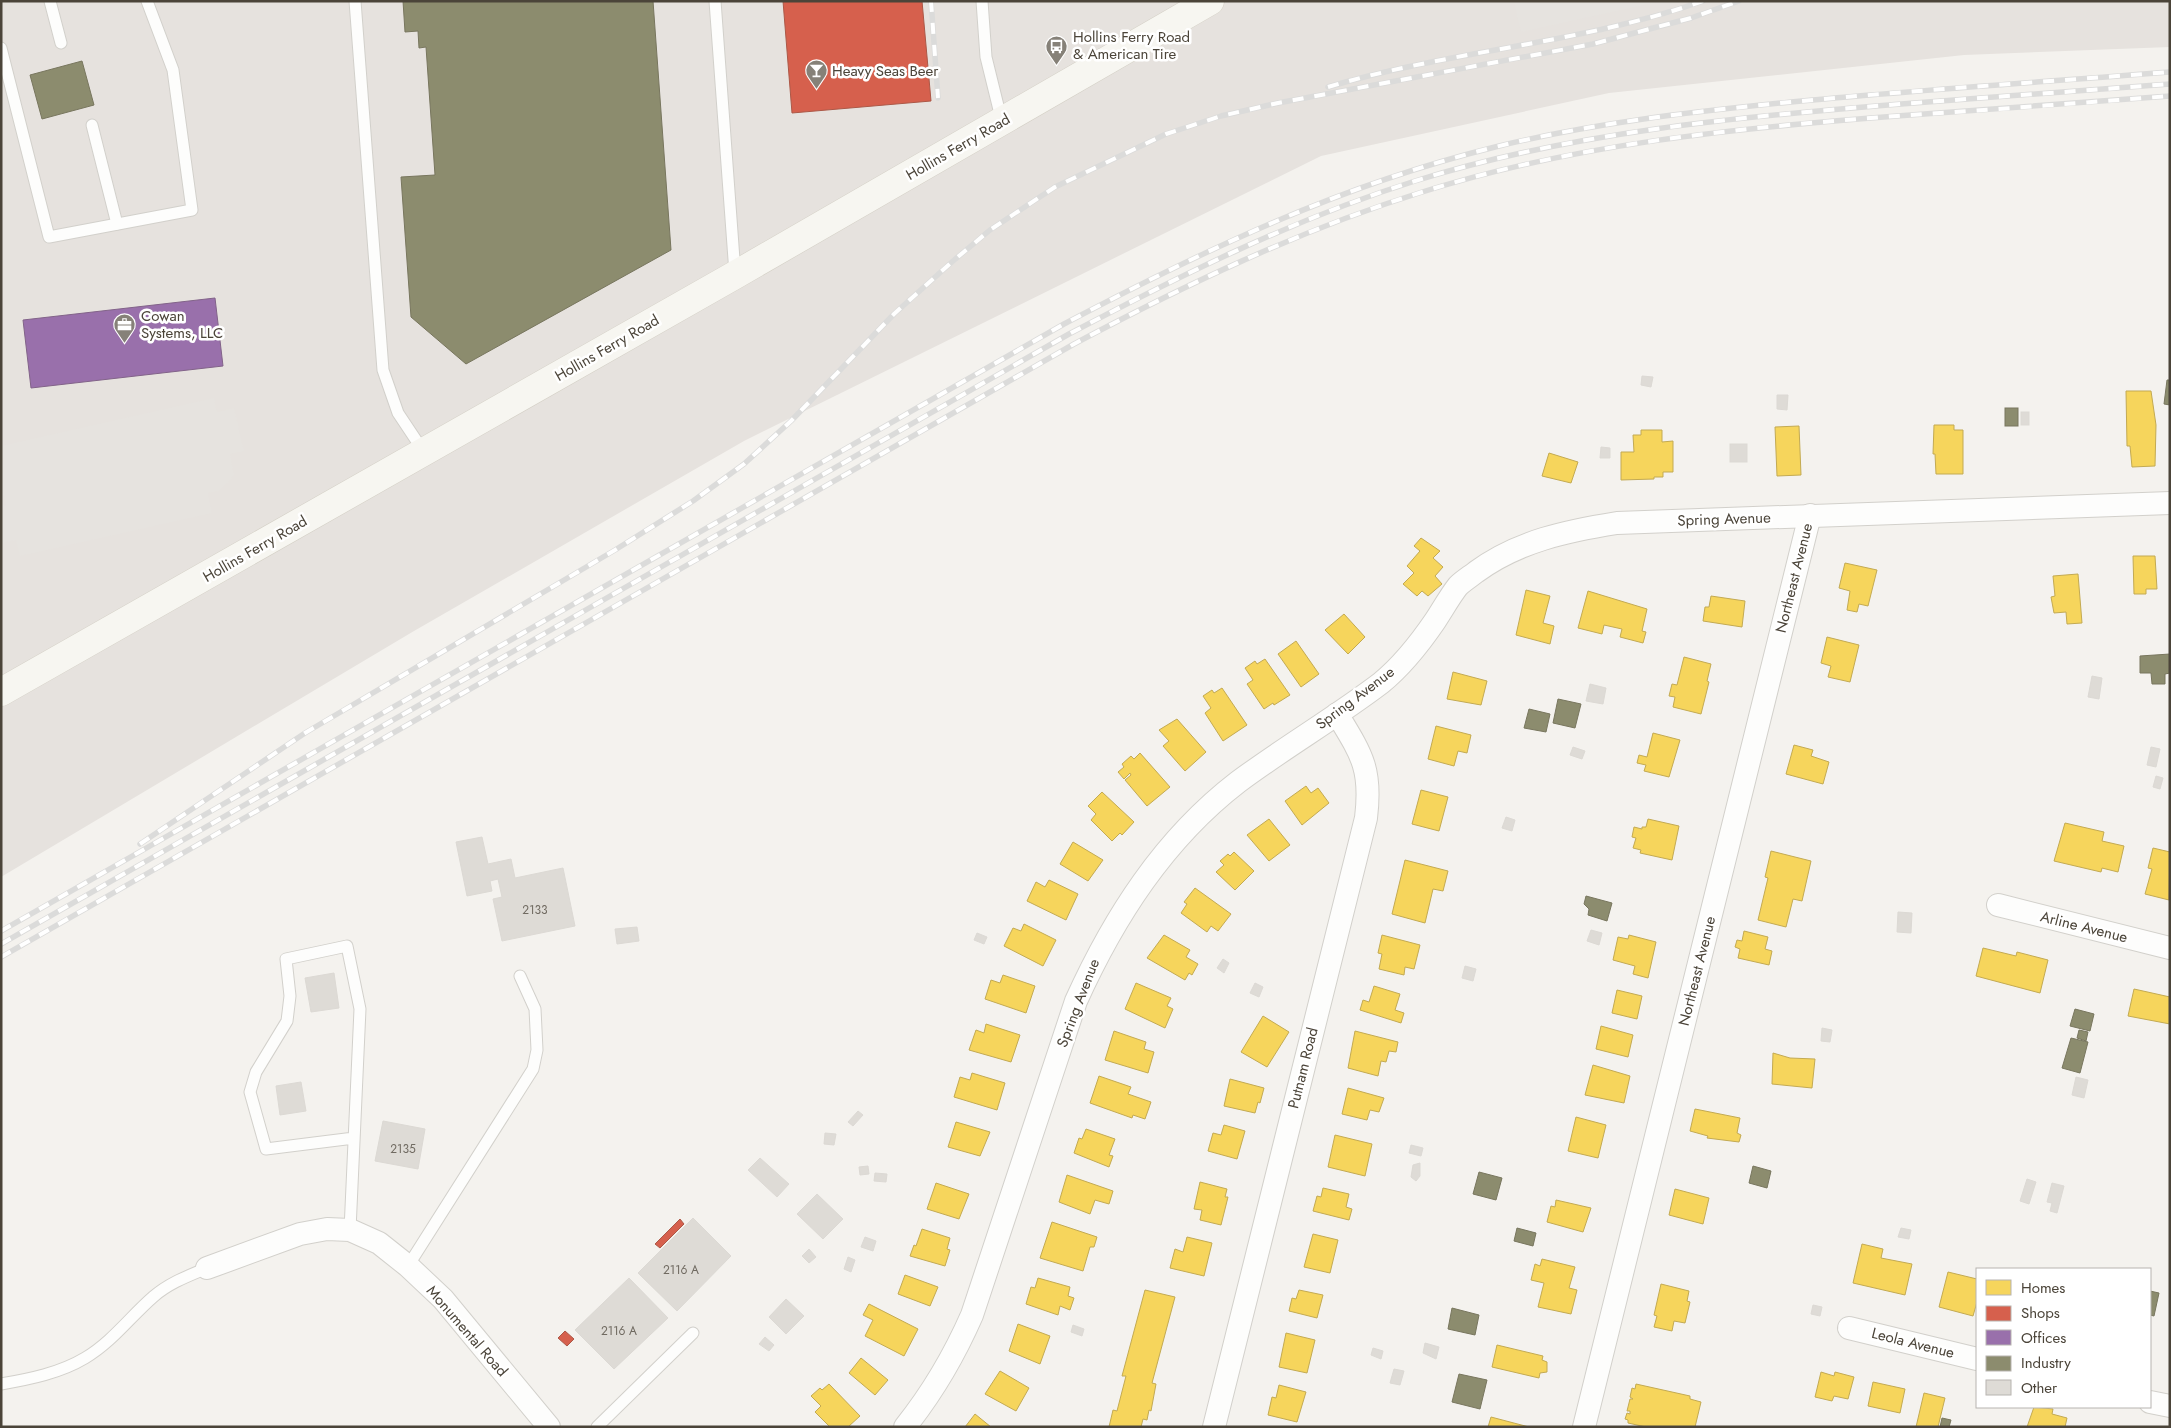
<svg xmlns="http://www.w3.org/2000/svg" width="2171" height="1428" font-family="Jost,sans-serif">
<rect width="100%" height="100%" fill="#f4f2ee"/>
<!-- industrial -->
<polygon fill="#e6e2de" points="1,1 2170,1 2170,47 1964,55 1609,93 1321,156 744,441 414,631 1,877"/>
<!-- parking -->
<g fill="#e6e3df">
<polygon points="1514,1 1662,1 1521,32"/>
<polygon points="214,398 217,412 234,408 244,451 230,454 234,475 228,483 219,491 208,493 212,513 20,556 16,540 1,543 1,506 6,505 1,484 1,465 4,464 1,446"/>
</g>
<!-- homes -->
<g fill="#f6d55c" stroke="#c3aa52">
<polygon points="2126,391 2151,391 2156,425 2155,466 2132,467 2130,446 2127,446"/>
<polygon points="1934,425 1954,425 1954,430 1963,430 1963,474 1936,474 1935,454 1933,454"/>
<polygon points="1799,426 1801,475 1777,476 1775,427"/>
<polygon points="1641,430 1662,430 1662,442 1673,441 1673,472 1663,472 1663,477 1654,477 1654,479 1621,480 1621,452 1634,452 1633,435 1641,435"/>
<polygon points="1549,453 1578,462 1571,483 1542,476"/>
<polygon points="1421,538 1440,551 1433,558 1443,567 1435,576 1442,584 1428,596 1422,591 1417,596 1403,584 1414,573 1407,566 1420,551 1414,546"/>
<polygon points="2133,556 2155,556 2157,589 2146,589 2146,594 2134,594"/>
<polygon points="1845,563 1877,570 1868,606 1859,604 1857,612 1847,610 1850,591 1839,588"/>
<polygon points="2078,574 2082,623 2067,624 2066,612 2054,613 2051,597 2055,596 2053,576"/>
<polygon points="1526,590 1550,596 1543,623 1554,626 1550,644 1516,635"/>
<polygon points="1588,591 1647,609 1642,631 1646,632 1643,643 1620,637 1622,629 1604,625 1602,634 1578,628"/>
<polygon points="1711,596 1745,601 1742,627 1703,621 1705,607 1709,607"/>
<polygon points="1344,614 1365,637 1348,654 1325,630"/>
<polygon points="1827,637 1859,645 1850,682 1828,677 1831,666 1821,663"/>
<polygon points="1296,641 1319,674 1301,687 1278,654"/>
<polygon points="1684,657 1711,664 1707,681 1709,682 1701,714 1673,707 1675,697 1669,696 1672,684 1677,685"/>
<polygon points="1265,659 1290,695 1274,705 1273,703 1264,709 1247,684 1253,680 1245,668 1255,661 1257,664"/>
<polygon points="1453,672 1487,681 1481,705 1447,699"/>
<polygon points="1222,688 1247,725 1223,741 1205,713 1211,708 1203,696 1212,690 1214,693"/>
<polygon points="1177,719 1206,752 1185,771 1163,746 1169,741 1159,730"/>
<polygon points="1436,726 1471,735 1467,753 1458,751 1454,766 1428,759"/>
<polygon points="1653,733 1680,740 1669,777 1644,771 1646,765 1637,763 1639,755 1647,757"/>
<polygon points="1794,745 1813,750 1811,756 1829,762 1823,784 1786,774"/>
<polygon points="1140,753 1170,787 1147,806 1125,780 1131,775 1130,773 1124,779 1118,772 1124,767 1122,764 1131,756 1134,759"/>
<polygon points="1306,786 1311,793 1318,788 1329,803 1302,825 1285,801"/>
<polygon points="1421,790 1448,797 1439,831 1412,824"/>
<polygon points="1102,792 1134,822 1122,835 1120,833 1112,841 1091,820 1096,814 1088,806"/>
<polygon points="1269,819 1290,845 1269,861 1247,835"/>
<polygon points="1648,819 1679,826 1672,860 1640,853 1641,850 1633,848 1636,838 1632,837 1634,827 1642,829 1642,827 1646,827"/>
<polygon points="2065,823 2104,832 2102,841 2124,846 2118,872 2102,868 2101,872 2054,861"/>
<polygon points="1073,842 1103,860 1088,881 1060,864"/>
<polygon points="2153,848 2170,852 2169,900 2145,894 2152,869 2148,868"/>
<polygon points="1771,851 1811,861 1802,901 1793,899 1786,927 1758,920 1768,878 1765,877"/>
<polygon points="1234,852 1254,871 1235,890 1216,872 1224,865 1220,861 1228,854 1230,856"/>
<polygon points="1405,860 1448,871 1443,891 1433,889 1425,923 1392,914"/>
<polygon points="1049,880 1078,894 1066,920 1027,901 1036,882 1045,887"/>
<polygon points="1195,888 1231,914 1218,931 1211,926 1207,932 1181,913 1187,904 1184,902"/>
<polygon points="1024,924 1056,940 1043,966 1004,946 1013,928 1021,931"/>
<polygon points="1744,931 1768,937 1765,949 1772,951 1769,965 1738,958 1740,949 1735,947 1737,940 1742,941"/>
<polygon points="1164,935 1190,950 1186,957 1198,964 1192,975 1189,973 1185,980 1147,958"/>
<polygon points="1382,935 1420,945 1414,969 1405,967 1404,975 1379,969 1382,954 1378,953"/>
<polygon points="1629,935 1656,942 1648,978 1633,974 1635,966 1613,960 1618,937 1628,939"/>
<polygon points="1983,948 2016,956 2017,952 2048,960 2040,993 1976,976"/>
<polygon points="1003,975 1035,986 1026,1013 985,999 991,980 1000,983"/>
<polygon points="1136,983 1171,998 1167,1006 1173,1009 1165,1028 1125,1009"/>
<polygon points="1374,986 1400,994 1395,1010 1404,1013 1401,1023 1360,1010 1363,1000 1369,1002"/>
<polygon points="2134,989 2170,997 2170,1024 2128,1016"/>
<polygon points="1617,990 1642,996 1637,1019 1612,1013"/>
<polygon points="1263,1016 1289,1032 1267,1067 1241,1052"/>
<polygon points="986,1024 1020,1035 1011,1062 969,1050 976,1030 984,1033"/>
<polygon points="1601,1026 1633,1035 1628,1057 1596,1049"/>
<polygon points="1114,1031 1146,1042 1144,1049 1154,1052 1148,1073 1105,1060"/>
<polygon points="1355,1031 1398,1042 1396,1052 1389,1051 1386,1062 1381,1061 1378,1076 1348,1068"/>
<polygon points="1773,1053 1790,1058 1815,1059 1812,1088 1772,1084"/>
<polygon points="1593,1065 1630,1076 1624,1103 1585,1095"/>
<polygon points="972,1073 1005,1083 997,1110 954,1097 960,1077 970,1080"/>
<polygon points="1099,1076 1131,1087 1128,1094 1151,1102 1145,1119 1133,1115 1132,1118 1090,1103"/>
<polygon points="1230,1079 1264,1088 1260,1103 1258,1102 1255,1113 1224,1106"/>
<polygon points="1348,1088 1384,1098 1379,1112 1370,1110 1367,1120 1342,1114"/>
<polygon points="1695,1109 1740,1118 1737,1133 1741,1135 1739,1142 1707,1138 1708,1136 1690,1131"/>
<polygon points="1576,1117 1606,1125 1598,1158 1568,1151"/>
<polygon points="956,1122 990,1132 980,1156 948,1147"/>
<polygon points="1224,1125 1245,1131 1237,1159 1208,1151 1213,1133 1221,1135"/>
<polygon points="1086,1129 1115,1139 1109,1155 1113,1156 1109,1167 1074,1153 1079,1138 1082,1139"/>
<polygon points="1335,1135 1372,1144 1365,1176 1328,1167"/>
<polygon points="1067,1175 1113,1191 1109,1204 1095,1200 1090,1214 1059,1202"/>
<polygon points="1200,1182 1227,1189 1225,1197 1228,1197 1221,1225 1200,1220 1202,1210 1194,1209"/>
<polygon points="936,1183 969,1194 959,1219 927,1209"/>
<polygon points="1323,1188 1349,1194 1346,1207 1352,1209 1349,1220 1313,1211 1317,1196 1321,1197"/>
<polygon points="1675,1189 1709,1198 1703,1224 1669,1215"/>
<polygon points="1556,1200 1591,1208 1583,1232 1547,1222 1551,1206 1555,1207"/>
<polygon points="1052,1222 1097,1237 1094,1247 1090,1247 1083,1271 1040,1258"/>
<polygon points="922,1229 950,1238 947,1249 950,1250 945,1266 910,1256 914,1245 916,1246"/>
<polygon points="1313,1234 1338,1240 1330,1273 1304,1267"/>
<polygon points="1187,1237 1212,1243 1204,1276 1170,1268 1175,1249 1183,1252"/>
<polygon points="1862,1244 1883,1249 1881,1258 1912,1264 1905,1295 1853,1283"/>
<polygon points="1542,1259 1575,1267 1569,1288 1577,1290 1571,1314 1538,1307 1544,1283 1531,1280 1535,1264 1540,1266"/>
<polygon points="1948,1272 1977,1279 1977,1302 1973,1316 1939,1307"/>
<polygon points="905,1275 938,1287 930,1306 898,1294"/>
<polygon points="1038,1278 1070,1287 1068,1296 1074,1298 1070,1310 1060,1306 1058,1315 1026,1304 1031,1287 1035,1288"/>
<polygon points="1661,1284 1689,1291 1687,1301 1690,1302 1685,1323 1674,1321 1672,1331 1654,1327 1657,1316 1654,1315"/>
<polygon points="1145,1290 1175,1297 1152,1383 1156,1384 1151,1411 1149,1410 1147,1420 1143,1419 1141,1427 1109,1427 1113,1410 1117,1411 1126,1376 1122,1376"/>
<polygon points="1299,1290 1323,1295 1317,1318 1289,1311 1292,1298 1296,1299"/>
<polygon points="869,1304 918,1329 904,1356 865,1336 873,1320 863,1315"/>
<polygon points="1018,1324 1050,1336 1040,1364 1009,1351"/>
<polygon points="1286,1333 1315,1340 1307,1373 1279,1367"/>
<polygon points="1497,1345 1543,1356 1542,1360 1547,1362 1547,1372 1540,1373 1539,1378 1492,1367"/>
<polygon points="861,1358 888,1380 875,1395 849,1373"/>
<polygon points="1000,1371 1029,1388 1016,1411 985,1394"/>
<polygon points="1821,1372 1834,1376 1835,1372 1854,1377 1848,1399 1834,1396 1832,1401 1815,1397"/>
<polygon points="1873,1382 1905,1389 1900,1413 1868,1406"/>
<polygon points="829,1384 860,1416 848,1427 830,1427 815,1412 821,1406 811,1396 820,1388 822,1390"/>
<polygon points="1636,1384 1690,1396 1690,1399 1701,1402 1695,1427 1646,1427 1628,1423 1628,1420 1625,1419 1627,1413 1630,1414 1630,1411 1627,1411 1630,1399 1633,1399 1630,1397 1632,1388 1635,1389"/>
<polygon points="1279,1385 1306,1392 1297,1422 1268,1415 1272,1397 1276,1398"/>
<polygon points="1924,1393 1945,1398 1938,1427 1916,1427"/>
<polygon points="2034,1407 2053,1409 2052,1414 2067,1418 2065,1427 2027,1427"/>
<polygon points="975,1414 991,1427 965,1427"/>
<polygon points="1491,1417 1529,1427 1488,1427"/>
</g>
<!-- shops -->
<g fill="#d6604d" stroke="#ac5847">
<polygon points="783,1 922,1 931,101 792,113"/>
<polygon points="680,1219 684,1224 660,1248 655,1244"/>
<polygon points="565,1331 574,1339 567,1346 558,1338"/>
</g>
<!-- offices -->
<polygon fill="#9970ab" stroke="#826389" points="215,298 223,366 31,388 23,320"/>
<!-- industry -->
<g fill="#8c8c6e" stroke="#78765e">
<polygon points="403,1 653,1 671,250 466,364 411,317 401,177 435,175 426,47 419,48 418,31 405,32"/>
<polygon points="82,61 94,105 42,119 30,75"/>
<polygon points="2167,380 2170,380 2170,405 2164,404"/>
<rect x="2005" y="408" width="13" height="18"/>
<polygon points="2170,654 2170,673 2165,674 2165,684 2152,684 2151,673 2140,673 2140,656"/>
<polygon points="1558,699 1581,704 1575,728 1553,723"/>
<polygon points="1529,709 1550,714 1546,732 1524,728"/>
<polygon points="1586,896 1612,903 1607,921 1588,915 1589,909 1584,904"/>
<polygon points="2075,1009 2094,1014 2090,1031 2070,1026"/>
<polygon points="2079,1030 2088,1032 2086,1041 2077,1038"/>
<polygon points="2071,1038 2088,1042 2080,1073 2062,1068"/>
<polygon points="1753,1166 1771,1171 1767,1188 1749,1183"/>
<polygon points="1479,1172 1502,1178 1496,1200 1473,1194"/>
<polygon points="1517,1228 1536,1233 1533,1246 1514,1241"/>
<polygon points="2150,1291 2159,1293 2154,1316 2150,1315"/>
<polygon points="1452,1308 1479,1315 1475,1335 1448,1329"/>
<polygon points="1459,1374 1487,1380 1480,1409 1452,1402"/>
<polygon points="1942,1418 1951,1420 1949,1427 1940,1427"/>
</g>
<!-- building -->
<g fill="#dedbd6" stroke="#dcd9d4">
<polygon points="1642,376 1653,377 1651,387 1641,385"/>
<polygon points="1777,395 1788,395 1787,410 1777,409"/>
<rect x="2021" y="412" width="8" height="13"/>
<rect x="1730" y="444" width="17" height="18"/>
<polygon points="1601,447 1610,448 1610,458 1600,458"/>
<polygon points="2092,676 2102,678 2099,699 2088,697"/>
<polygon points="1590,684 1606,688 1603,704 1586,701"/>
<polygon points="1573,747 1585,751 1582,759 1570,755"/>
<polygon points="2151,747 2160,749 2156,767 2147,765"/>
<polygon points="2156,776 2163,778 2160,789 2153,787"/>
<polygon points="1506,817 1515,820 1512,831 1502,828"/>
<polygon points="482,837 488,864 511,859 515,878 563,868 575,926 502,941 493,899 502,897 498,879 490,881 492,891 467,896 456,842"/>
<polygon points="1898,912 1912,913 1911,933 1897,932"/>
<polygon points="637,927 639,941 617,944 615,929"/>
<polygon points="1591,930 1602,933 1599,945 1587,941"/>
<polygon points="977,933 987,937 984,944 974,940"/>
<polygon points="1223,959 1229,963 1224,973 1217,968"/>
<polygon points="1465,966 1476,969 1473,981 1462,978"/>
<polygon points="334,973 339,1008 311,1012 305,978"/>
<polygon points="1255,983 1263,987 1259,997 1250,993"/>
<polygon points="1822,1028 1832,1030 1830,1042 1821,1041"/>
<polygon points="2076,1077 2088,1080 2084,1098 2072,1095"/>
<polygon points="301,1082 306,1111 280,1115 276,1086"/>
<polygon points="858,1111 863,1115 853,1126 848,1122"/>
<polygon points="383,1121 425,1129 418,1169 375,1161"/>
<polygon points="825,1133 836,1134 834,1145 824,1144"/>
<polygon points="1411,1145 1423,1148 1421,1156 1409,1153"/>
<polygon points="760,1158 789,1184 777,1197 748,1170"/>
<polygon points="1420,1163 1420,1176 1416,1181 1411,1177 1413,1165"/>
<polygon points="868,1166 869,1174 860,1175 859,1167"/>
<polygon points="875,1173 887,1174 886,1182 874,1181"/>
<polygon points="2027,1179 2036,1182 2029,1204 2020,1201"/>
<polygon points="2052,1183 2064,1186 2057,1213 2050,1211 2052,1203 2047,1202"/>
<polygon points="817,1194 843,1219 823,1239 797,1214"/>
<polygon points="693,1218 731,1256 677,1311 638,1273"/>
<polygon points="1901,1228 1911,1230 1909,1239 1898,1237"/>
<polygon points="865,1237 876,1241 873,1251 861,1247"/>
<polygon points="809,1249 816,1257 809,1263 802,1256"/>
<polygon points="848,1257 855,1260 851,1272 844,1269"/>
<polygon points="629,1278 668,1318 614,1369 575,1330"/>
<polygon points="786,1299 804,1316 786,1334 769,1317"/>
<polygon points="1813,1305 1822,1307 1820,1316 1811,1314"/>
<polygon points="1073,1325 1084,1329 1082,1336 1071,1332"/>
<polygon points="765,1337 774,1345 769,1351 759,1344"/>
<polygon points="1425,1343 1439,1347 1436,1359 1423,1353"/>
<polygon points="1373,1348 1383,1351 1381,1359 1371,1355"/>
<polygon points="1394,1369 1404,1371 1400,1385 1390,1383"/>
</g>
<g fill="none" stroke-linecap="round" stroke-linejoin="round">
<defs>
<g id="lane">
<polyline points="50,1 61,43"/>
<polyline points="355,1 383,370 398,413 424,452"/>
<polyline points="715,1 735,273"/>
<polyline points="982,1 986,57 1002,122"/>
<polyline points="1,48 49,237 192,210 173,70 147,1"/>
<polyline points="92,125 117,224"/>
<polyline points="350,1230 360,1009 347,946 286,959 290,996 287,1021 256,1072 250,1092 266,1149 354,1138"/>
<polyline points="408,1266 533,1069 537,1050 535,1009 520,976"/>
<path d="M 1,1384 C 30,1379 60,1373 85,1358 C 112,1342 130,1317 153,1297 C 169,1283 188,1276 207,1268"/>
<polyline points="597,1427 693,1333"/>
</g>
<g id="street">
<polyline points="1998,905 2170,948"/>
<polyline points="207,1268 300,1234 327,1229 350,1230 379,1243 408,1266 443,1299 549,1427"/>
<polyline points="1849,1328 1977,1359"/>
<polyline points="2150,1402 2170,1406"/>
<path d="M 905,1427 C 933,1392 954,1356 972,1315 L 1076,1001 C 1114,917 1164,839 1238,782 C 1285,747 1335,718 1381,683 C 1403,665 1420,643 1435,621 C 1443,609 1450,596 1458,586 C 1463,581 1471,576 1476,572 C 1518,541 1567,531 1617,523 L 2170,503"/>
<path d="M 1214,1427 L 1366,818 C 1372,769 1362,755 1337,714"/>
<polyline points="1584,1427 1810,515"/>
</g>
<polyline id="secondary" points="1,692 735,275 1210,1"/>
</defs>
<!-- lane casing -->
<use href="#lane" stroke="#d2d0cb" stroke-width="13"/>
<!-- street casing -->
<use href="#street" stroke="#d2d0cb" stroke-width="24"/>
<!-- secondary casing -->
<use href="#secondary" stroke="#d3cfc5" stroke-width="29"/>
<!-- lane -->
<use href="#lane" stroke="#fdfdfc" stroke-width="11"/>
<!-- street -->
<use href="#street" stroke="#fdfdfc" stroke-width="22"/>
<!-- secondary -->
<use href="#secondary" stroke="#f7f6f1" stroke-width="28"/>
<defs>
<g id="rail">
<polyline points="931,1 938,98"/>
<path d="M 1328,87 C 1451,50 1581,44 1703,1"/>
<polyline points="140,844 305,733 615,550 693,501 744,464 791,421 894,314 953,261 990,230 1055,187 1166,134 1221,116 1278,103 1593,44 1691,18 1739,1"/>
<path d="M 1,931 L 1064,324 C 1204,250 1341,185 1495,147 C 1592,123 1691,112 1791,102 C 1917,90 2043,82 2170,72"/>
<path d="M 1,944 L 1069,334 C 1181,275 1294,219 1415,181 C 1572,132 1737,117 1901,104 C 1991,97 2080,91 2170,84"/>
<path d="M 1,957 L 1074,344 C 1185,285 1298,231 1419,193 C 1573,144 1736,128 1897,116 C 1988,110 2079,103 2170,96"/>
</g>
</defs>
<!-- rail casing -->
<use href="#rail" stroke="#dbdbda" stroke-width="5.5"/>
<!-- rail -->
<use href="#rail" stroke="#fff" stroke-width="4" stroke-dasharray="11" stroke-linecap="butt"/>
</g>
<!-- icons -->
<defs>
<symbol id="bus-pin" viewBox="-11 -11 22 30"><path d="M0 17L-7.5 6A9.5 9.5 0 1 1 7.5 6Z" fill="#868178" stroke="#fff"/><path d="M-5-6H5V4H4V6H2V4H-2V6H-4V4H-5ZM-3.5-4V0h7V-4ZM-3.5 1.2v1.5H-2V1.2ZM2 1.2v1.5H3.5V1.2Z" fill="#fff"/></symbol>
<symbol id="bar-pin" viewBox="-11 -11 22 30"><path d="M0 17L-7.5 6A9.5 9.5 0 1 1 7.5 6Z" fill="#868178" stroke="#fff"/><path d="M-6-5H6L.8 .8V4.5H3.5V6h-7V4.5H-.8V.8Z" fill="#fff"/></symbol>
<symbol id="office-pin" viewBox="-11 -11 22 30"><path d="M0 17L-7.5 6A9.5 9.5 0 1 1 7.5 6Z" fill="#868178" stroke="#fff"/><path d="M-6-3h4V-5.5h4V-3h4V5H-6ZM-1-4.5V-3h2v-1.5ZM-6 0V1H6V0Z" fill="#fff"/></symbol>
</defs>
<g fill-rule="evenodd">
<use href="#bus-pin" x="1044" y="34" width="25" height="34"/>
<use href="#bar-pin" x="804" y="58" width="25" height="34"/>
<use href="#office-pin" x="112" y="312" width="25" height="34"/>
</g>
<g text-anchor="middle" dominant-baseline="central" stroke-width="5" stroke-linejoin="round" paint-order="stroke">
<!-- number labels -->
<g font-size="12" fill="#706a61">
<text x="535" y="910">2133</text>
<text x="403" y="1149">2135</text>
<text x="681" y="1270">2116 A</text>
<text x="619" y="1331">2116 A</text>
</g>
<!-- poi labels -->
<g font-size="15" fill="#4b4439" stroke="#fff" text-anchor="start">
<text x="1073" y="37">Hollins Ferry Road<tspan x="1073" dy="17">&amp; American Tire</tspan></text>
<text x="832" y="71">Heavy Seas Beer</text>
<text x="141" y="316">Cowan<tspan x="141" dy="17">Systems, LLC</tspan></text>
</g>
<!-- street labels -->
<g font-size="15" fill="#4b4439" stroke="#fff">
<text transform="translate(958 147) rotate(-30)">Hollins Ferry Road</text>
<text transform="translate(607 348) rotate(-30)">Hollins Ferry Road</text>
<text transform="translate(1724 519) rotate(-2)">Spring Avenue</text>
<text transform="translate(255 549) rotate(-30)">Hollins Ferry Road</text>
<text transform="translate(1794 578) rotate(-76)">Northeast Avenue</text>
<text transform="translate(1355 698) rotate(-37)">Spring Avenue</text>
<text transform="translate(2084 927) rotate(14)">Arline Avenue</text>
<text transform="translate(1697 971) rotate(-76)">Northeast Avenue</text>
<text transform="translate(1078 1003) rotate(-69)">Spring Avenue</text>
<text transform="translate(1303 1068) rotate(-76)">Putnam Road</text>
<text transform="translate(467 1331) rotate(49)">Monumental Road</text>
<text transform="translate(1913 1343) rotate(14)">Leola Avenue</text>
</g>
</g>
<!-- border -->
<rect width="2171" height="1428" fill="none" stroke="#4b4439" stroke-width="5"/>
<!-- legend -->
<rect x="1976" y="1268" width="175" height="140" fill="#ffffff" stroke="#b7b4b0"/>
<rect x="1986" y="1280" width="25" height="15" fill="#f6d55c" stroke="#b7b4b0"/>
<text x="2021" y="1293" font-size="15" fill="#4b4439">Homes</text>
<rect x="1986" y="1306" width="25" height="15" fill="#d6604d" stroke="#b7b4b0"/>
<text x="2021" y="1318" font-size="15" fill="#4b4439">Shops</text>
<rect x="1986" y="1330" width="25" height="15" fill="#9970ab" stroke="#b7b4b0"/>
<text x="2021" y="1343" font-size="15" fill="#4b4439">Offices</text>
<rect x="1986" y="1356" width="25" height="15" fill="#8c8c6e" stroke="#b7b4b0"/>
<text x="2021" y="1368" font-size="15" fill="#4b4439">Industry</text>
<rect x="1986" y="1380" width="25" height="15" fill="#dedbd6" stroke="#b7b4b0"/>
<text x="2021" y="1393" font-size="15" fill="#4b4439">Other</text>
</svg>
